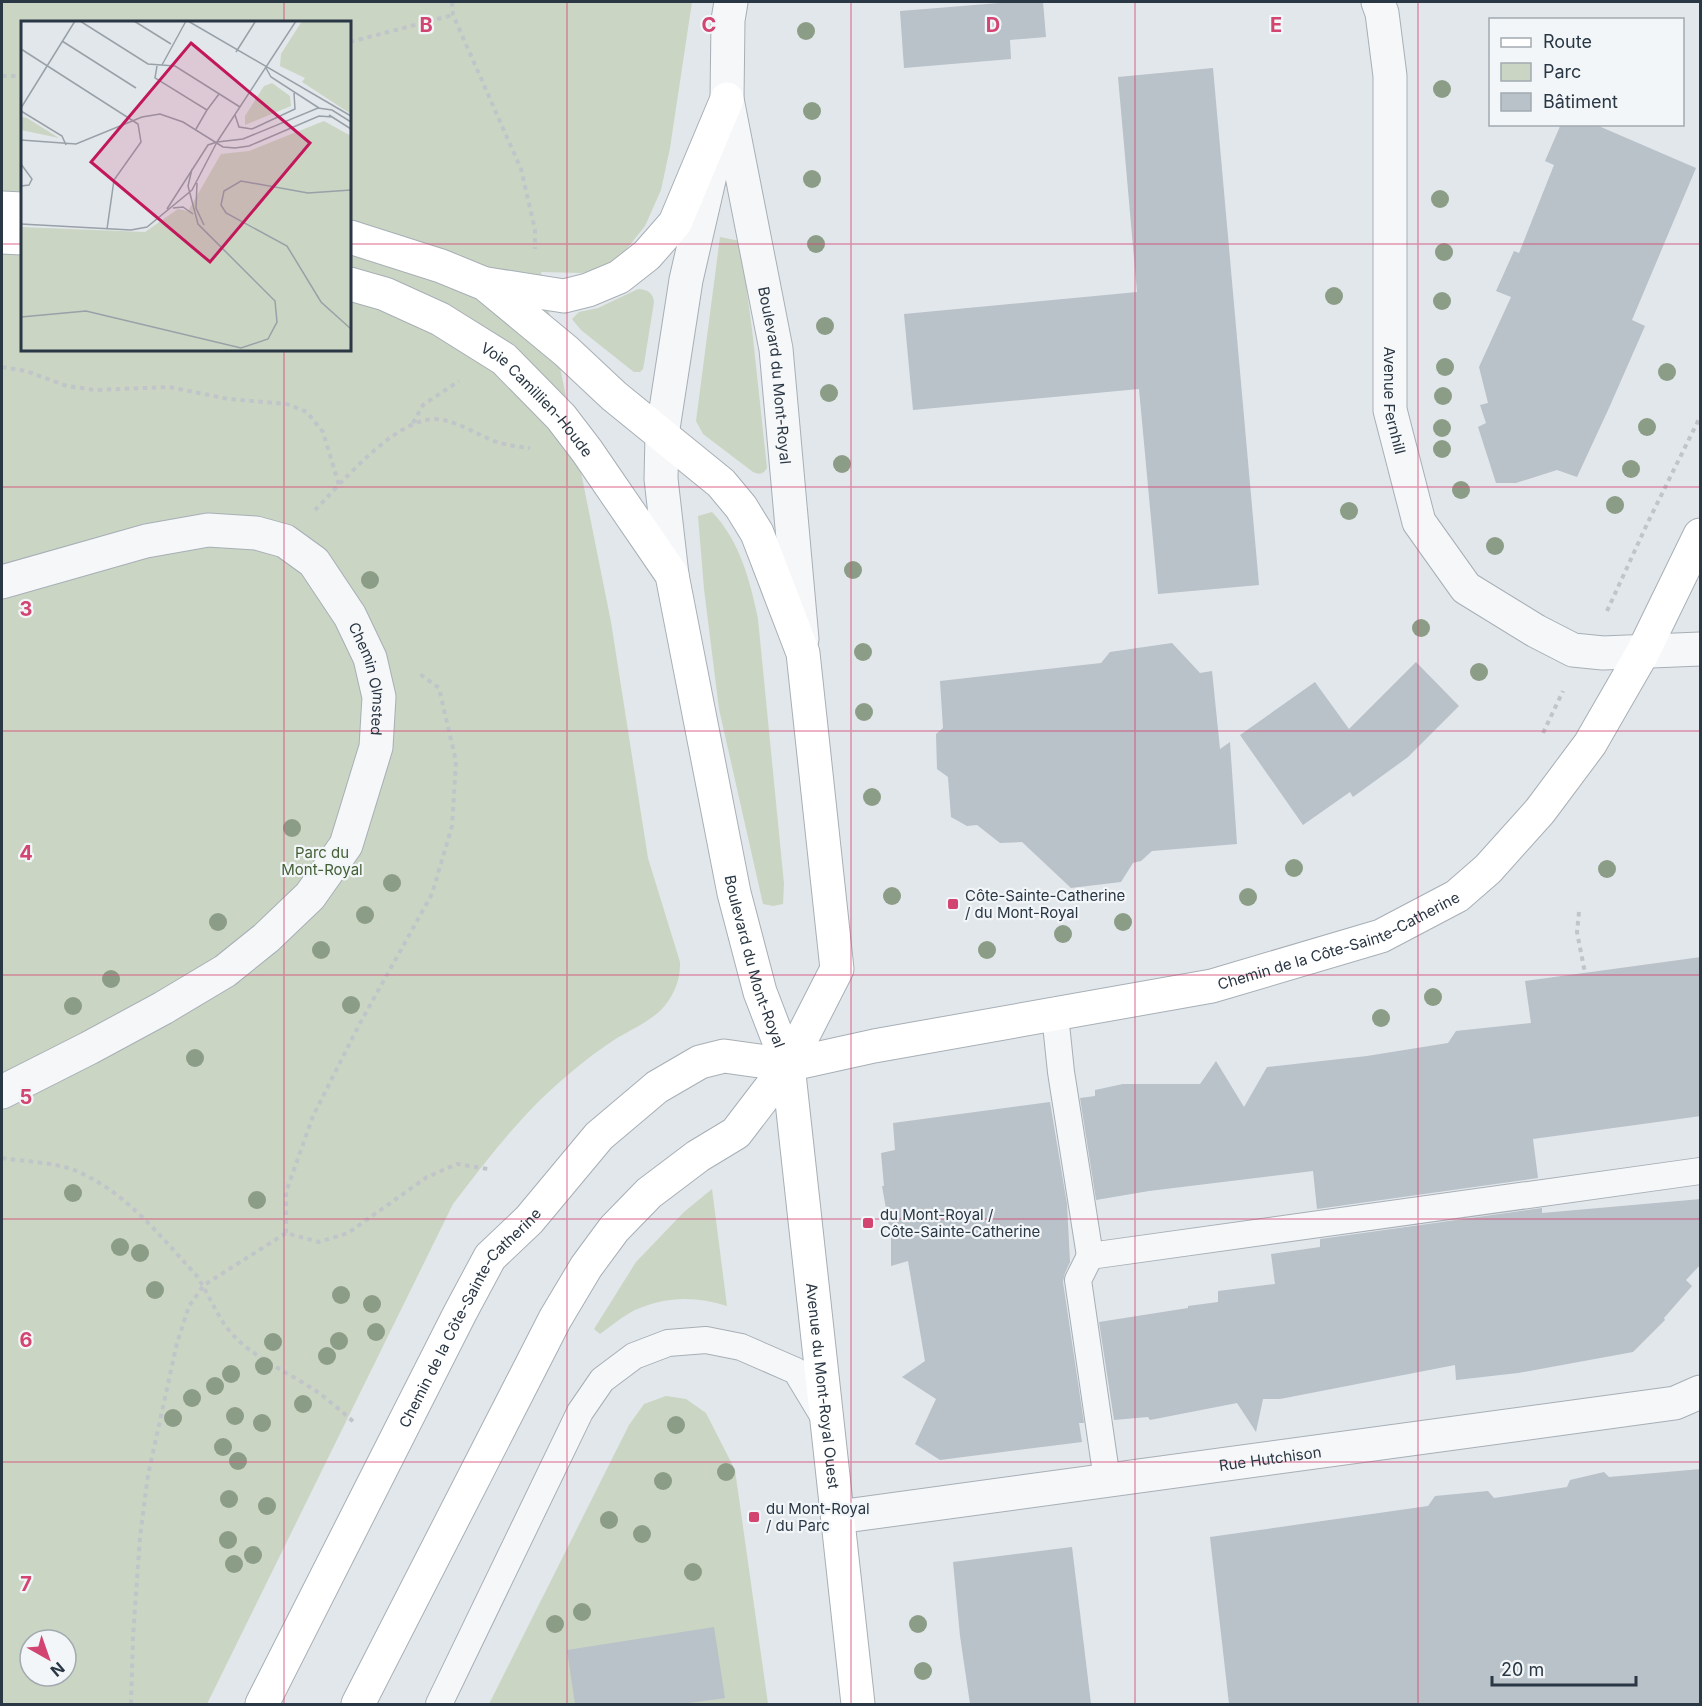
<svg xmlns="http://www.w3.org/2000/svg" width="1702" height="1706" font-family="Inter,sans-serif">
<rect width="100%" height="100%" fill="#e2e7eb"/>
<!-- green -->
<g fill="#cbd5c3" fill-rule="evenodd">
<path d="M 2,2 L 692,2 L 670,148 L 661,190 L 645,226 L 625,251 L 611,264 L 582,273 L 541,272 L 611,622 L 648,858 L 680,962 C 681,980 673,998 660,1011 C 648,1022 631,1030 617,1038 C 600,1049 584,1061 569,1074 C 524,1111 488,1158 453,1204 L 207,1704 L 2,1704 ZM 22,22 L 350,22 L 350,350 L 22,350 ZM 30,1640 L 66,1640 L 66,1676 L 30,1676 Z"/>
<path d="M 720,237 L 740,241 L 752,329 L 767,468 C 763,474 760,475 753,472 L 703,434 L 696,421 Z"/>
<path d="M 638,289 C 646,289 653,292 654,302 L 644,364 L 643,369 L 640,372 L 634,372 L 630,369 L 581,330 L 572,319 L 579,312 L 598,308 Z"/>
<path d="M 712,512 C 740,541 750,581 758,619 L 784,884 L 783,904 L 773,906 L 763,904 L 719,709 L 704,589 L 698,516 Z"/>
<path d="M 712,1189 L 727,1306 C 696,1296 666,1296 635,1310 C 623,1316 611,1326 600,1334 L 594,1329 L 636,1262 L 684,1212 Z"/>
<polygon points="666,1396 686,1399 706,1413 735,1470 768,1704 489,1704 629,1425 644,1404"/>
</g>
<!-- building -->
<g fill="#b9c1c9">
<polygon points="1012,2 1043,2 1046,37 1010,40 1011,59 904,68 900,11"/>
<polygon points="1213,68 1259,585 1158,594 1139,389 913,410 904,314 1137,292 1118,77"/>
<polygon points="1561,124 1594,124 1696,168 1632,320 1645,326 1609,408 1577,477 1557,470 1516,483 1496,483 1478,427 1486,423 1480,405 1488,403 1479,367 1511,297 1496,291 1514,251 1519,253 1554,165 1545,161"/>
<polygon points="1172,643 1200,673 1212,671 1220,749 1230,742 1237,844 1152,851 1141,861 1133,863 1121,882 1071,888 1022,842 1000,843 977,825 967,826 951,817 948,777 937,769 936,734 943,728 940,681 1101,663 1110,652"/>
<polygon points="1416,662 1459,706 1408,757 1353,797 1350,792 1303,825 1240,735 1315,682 1349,729"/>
<polygon points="1701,957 1701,1116 1533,1139 1538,1178 1317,1209 1313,1171 1149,1191 1096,1200 1080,1098 1095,1096 1095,1090 1123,1084 1200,1084 1216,1061 1244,1107 1267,1067 1367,1056 1448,1043 1456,1031 1531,1023 1525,981"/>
<polygon points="1050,1102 1067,1204 1070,1262 1065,1273 1063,1282 1084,1423 1079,1423 1082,1442 940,1460 915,1444 936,1399 902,1377 925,1361 908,1261 891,1266 891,1237 882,1186 884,1186 881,1153 895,1150 893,1123"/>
<polygon points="1701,1199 1701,1264 1686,1280 1692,1286 1664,1318 1665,1320 1633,1352 1518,1373 1456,1380 1455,1365 1280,1399 1263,1399 1256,1432 1237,1403 1150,1420 1148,1417 1114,1420 1099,1322 1188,1308 1188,1306 1218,1302 1218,1291 1275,1284 1271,1254 1320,1247 1320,1239 1542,1208 1542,1213"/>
<polygon points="1701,1469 1701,1704 1229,1704 1210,1537 1428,1506 1435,1496 1488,1491 1494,1498 1567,1487 1570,1480 1604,1472 1609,1477"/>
<polygon points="1072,1547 1091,1704 970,1704 960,1636 953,1562"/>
<polygon points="714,1627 725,1698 682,1704 575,1704 567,1650"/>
</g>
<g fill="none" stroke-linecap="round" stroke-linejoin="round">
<defs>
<g id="lane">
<polyline points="1055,1015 1061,1072 1090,1256 1700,1171"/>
<polyline points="1090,1256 1078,1280 1107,1480"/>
<polyline points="439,1704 580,1412 602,1380 634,1356 668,1343 706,1340 741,1347 796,1371 825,1419"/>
</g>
<g id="street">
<path id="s1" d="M 731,2 L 728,20 L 727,99 L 776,349 L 802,639"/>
<path id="s2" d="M 1378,2 L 1382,13 L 1390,76 L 1390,410 L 1419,522 L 1466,588 L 1536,631 L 1573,650 L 1603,653 L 1700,649"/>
<polyline points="672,575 661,479 662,435 686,280 717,145"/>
<path id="s3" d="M 2,582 L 146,541 L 208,530 L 256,533 L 285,541 L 314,562 L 350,616 L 370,658 L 379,697 L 376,747 L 346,845 L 310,896 L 266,938 L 225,971 L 163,1008 L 89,1048 L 2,1092"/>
<path id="s4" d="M 838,1517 L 1675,1403 L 1700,1392"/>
</g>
<g id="secondary">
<polyline points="2,208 22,209"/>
<polyline points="2,237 22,238"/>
<polyline points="350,237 441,266 485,284 566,351 614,396 721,483 741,507 757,533 803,653 837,969 788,1065 736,1133 698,1156 649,1193 614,1229 586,1267 555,1319 358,1704"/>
<path id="s5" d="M 350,284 L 385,294 L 440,319 L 504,359 L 561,417 L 587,451 L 672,575 L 734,893 L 760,992 L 788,1065 L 858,1704"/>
<polyline points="487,284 564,296 588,290 619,277 647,255 675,223 727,99"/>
<path id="s6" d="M 262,1704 L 460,1313 L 490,1257 L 529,1220 L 599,1136 L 657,1087 L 700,1062 L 724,1056 L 788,1065 L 874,1046 L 1212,986 L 1381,936 L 1457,896 L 1488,869 L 1540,811 L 1590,744 L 1643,652 L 1700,535"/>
</g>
</defs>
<!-- lane casing -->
<use href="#lane" stroke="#a7afb6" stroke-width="28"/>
<!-- street casing -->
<use href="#street" stroke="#a7afb6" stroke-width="35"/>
<!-- secondary casing -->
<use href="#secondary" stroke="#a7afb6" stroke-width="35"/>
<!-- path -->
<g stroke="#c0c5ca" stroke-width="4" stroke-dasharray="4.5 4.5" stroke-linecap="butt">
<polyline points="452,2 453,15 521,169 535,230 535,249"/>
<polyline points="350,42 453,15"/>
<polyline points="2,76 22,76"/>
<polyline points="2,367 26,371 67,386 95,390 169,387 229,399 287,404 307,412 323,432 339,485"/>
<polyline points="413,423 423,405 459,381"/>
<path d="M 315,510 C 342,483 401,410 443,420 C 461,424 477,434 494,441 C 506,445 518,447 530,448"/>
<polyline points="1607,611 1648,522 1700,417"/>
<polyline points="1543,733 1563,691"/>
<polyline points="1579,912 1577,932 1585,973"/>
<path d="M 2,1158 C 26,1162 56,1162 79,1172 C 129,1195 160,1236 196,1275 C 210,1295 217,1319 235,1337 C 256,1359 291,1374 316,1391 C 329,1400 342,1412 355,1423"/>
<polyline points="286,1233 286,1192 313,1116 359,1025 432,894 452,826 456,761 439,688 417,672"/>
<polyline points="131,1704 133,1637 140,1537 148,1475 177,1343 189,1306 204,1285 286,1233 319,1242 348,1233 427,1177 457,1164 488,1169"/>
</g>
<!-- lane -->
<use href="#lane" stroke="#f5f7f9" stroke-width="26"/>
<!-- street -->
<use href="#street" stroke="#f5f7f9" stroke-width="33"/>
<!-- secondary -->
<use href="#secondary" stroke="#fff" stroke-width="33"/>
</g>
<!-- trees -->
<g fill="#8c9d87">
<circle cx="806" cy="31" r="9"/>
<circle cx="1442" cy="89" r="9"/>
<circle cx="812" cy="111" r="9"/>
<circle cx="812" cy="179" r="9"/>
<circle cx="1440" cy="199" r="9"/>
<circle cx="816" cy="244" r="9"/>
<circle cx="1444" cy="252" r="9"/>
<circle cx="1334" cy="296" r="9"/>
<circle cx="1442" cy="301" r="9"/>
<circle cx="825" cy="326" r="9"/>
<circle cx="1445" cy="367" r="9"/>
<circle cx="1667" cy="372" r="9"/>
<circle cx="829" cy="393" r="9"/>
<circle cx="1443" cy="396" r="9"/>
<circle cx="1647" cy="427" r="9"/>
<circle cx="1442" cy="428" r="9"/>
<circle cx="1442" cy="449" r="9"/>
<circle cx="842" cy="464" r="9"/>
<circle cx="1631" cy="469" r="9"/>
<circle cx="1461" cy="490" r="9"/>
<circle cx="1615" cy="505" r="9"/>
<circle cx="1349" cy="511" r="9"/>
<circle cx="1495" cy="546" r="9"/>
<circle cx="853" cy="570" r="9"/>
<circle cx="370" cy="580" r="9"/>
<circle cx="1421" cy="628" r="9"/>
<circle cx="863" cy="652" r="9"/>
<circle cx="1479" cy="672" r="9"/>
<circle cx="864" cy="712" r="9"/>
<circle cx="872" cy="797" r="9"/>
<circle cx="292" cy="828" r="9"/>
<circle cx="1294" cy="868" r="9"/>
<circle cx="1607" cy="869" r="9"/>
<circle cx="392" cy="883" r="9"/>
<circle cx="892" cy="896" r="9"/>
<circle cx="1248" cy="897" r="9"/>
<circle cx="365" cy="915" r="9"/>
<circle cx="218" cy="922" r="9"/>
<circle cx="1123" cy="922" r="9"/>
<circle cx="1063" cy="934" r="9"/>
<circle cx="321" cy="950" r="9"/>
<circle cx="987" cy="950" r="9"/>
<circle cx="111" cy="979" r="9"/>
<circle cx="1433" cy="997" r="9"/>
<circle cx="351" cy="1005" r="9"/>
<circle cx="73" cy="1006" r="9"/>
<circle cx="1381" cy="1018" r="9"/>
<circle cx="195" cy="1058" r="9"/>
<circle cx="73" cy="1193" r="9"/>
<circle cx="257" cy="1200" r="9"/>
<circle cx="120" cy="1247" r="9"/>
<circle cx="140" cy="1253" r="9"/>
<circle cx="155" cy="1290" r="9"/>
<circle cx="341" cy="1295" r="9"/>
<circle cx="372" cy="1304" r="9"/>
<circle cx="376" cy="1332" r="9"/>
<circle cx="339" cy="1341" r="9"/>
<circle cx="273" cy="1342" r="9"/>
<circle cx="327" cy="1356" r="9"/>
<circle cx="264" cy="1366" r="9"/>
<circle cx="231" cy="1374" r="9"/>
<circle cx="215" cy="1386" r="9"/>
<circle cx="192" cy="1398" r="9"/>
<circle cx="303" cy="1404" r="9"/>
<circle cx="235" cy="1416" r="9"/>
<circle cx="173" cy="1418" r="9"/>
<circle cx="262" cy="1423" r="9"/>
<circle cx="676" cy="1425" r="9"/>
<circle cx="223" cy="1447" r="9"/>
<circle cx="238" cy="1461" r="9"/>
<circle cx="726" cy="1472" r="9"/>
<circle cx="663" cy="1481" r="9"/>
<circle cx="229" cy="1499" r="9"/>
<circle cx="267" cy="1506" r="9"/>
<circle cx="609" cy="1520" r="9"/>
<circle cx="642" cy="1534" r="9"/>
<circle cx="228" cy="1540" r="9"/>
<circle cx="253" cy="1555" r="9"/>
<circle cx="234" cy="1564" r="9"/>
<circle cx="693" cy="1572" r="9"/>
<circle cx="582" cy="1612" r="9"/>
<circle cx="555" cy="1624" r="9"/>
<circle cx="918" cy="1624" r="9"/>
<circle cx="923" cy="1671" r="9"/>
</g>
<!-- grid -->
<path fill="none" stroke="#d34571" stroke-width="1.5" stroke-opacity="0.55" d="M 284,2 L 284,22M 567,2 L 567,1704M 851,2 L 851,1704M 1135,2 L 1135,1704M 1418,2 L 1418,1704M 2,244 L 22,244M 350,244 L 1700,244M 284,350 L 284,1704M 2,487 L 1700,487M 2,731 L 1700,731M 2,975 L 1700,975M 2,1219 L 1700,1219M 2,1462 L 1700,1462"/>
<!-- markers -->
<g fill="#d34571" stroke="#f2f6f8" stroke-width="2">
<rect x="947" y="898" width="12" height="12" rx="3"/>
<rect x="862" y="1217" width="12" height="12" rx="3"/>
<rect x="748" y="1511" width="12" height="12" rx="3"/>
</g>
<g text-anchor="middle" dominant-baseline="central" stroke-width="4.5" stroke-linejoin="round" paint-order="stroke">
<!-- street labels -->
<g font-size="15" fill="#2a3744" stroke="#f2f6f8">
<text stroke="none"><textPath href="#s1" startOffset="378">Boulevard du Mont-Royal</textPath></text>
<text stroke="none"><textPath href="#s5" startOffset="224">Voie Camillien-Houde</textPath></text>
<text stroke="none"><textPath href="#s2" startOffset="400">Avenue Fernhill</textPath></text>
<text stroke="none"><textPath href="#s3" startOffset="458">Chemin Olmsted</textPath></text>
<text stroke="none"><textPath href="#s6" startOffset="1446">Chemin de la Côte-Sainte-Catherine</textPath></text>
<text stroke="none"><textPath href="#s5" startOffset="842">Boulevard du Mont-Royal</textPath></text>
<text stroke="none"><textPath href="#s6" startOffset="440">Chemin de la Côte-Sainte-Catherine</textPath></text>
<text stroke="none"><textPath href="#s5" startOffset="1274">Avenue du Mont-Royal Ouest</textPath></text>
<text stroke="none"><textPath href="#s4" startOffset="436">Rue Hutchison</textPath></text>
</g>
<!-- park labels -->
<g font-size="15" fill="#456036" stroke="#f2f6f8">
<text x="322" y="852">Parc du<tspan x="322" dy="17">Mont-Royal</tspan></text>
</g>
<!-- poi labels -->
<g font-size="15" fill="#2a3744" stroke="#f2f6f8" text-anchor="start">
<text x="965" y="895">Côte-Sainte-Catherine<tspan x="965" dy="17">/ du Mont-Royal</tspan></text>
<text x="880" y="1214">du Mont-Royal /<tspan x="880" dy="17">Côte-Sainte-Catherine</tspan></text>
<text x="766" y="1508">du Mont-Royal<tspan x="766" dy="17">/ du Parc</tspan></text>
</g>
</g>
<!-- overview -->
<g transform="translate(21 21)">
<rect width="330" height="330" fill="#e2e7eb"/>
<path d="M 281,0 L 330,0 L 330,93 L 281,61 L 284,57 L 259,45 L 260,33 ZM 251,62 L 269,75 L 270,85 L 224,104 L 224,95 L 243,65 ZM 0,96 L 6,97 L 38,117 L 0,109 ZM 303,100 L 330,115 L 330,330 L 0,330 L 0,206 L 124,211 L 157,188 L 167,190 L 200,133 L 228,130 Z" fill="#cbd5c3"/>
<path fill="none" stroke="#98a1a8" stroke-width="1.5" d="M 59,0 L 127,43 L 154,45 L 219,86M 113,0 L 150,23M 167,0 L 330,95M 41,20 L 115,67M 0,28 L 117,103 L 120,121 L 93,159 L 86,208M 215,31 L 234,1M 141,44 L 165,0M 136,45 L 134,57 L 186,89 L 175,108M 245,47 L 250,56 L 298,87M 0,87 L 54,0M 186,89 L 198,73M 0,90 L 41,115 L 45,124M 214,94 L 218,106 L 231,108 L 274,88 L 273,72M 308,94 L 330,108M 0,119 L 55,123 L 121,96 L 139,93 L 162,101 L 202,126 L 214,127 L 228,125 L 298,95 L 312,96M 196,121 L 222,118 L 297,87 L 311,89 L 330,101M 196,121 L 275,0M 0,143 L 11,158 L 8,164 L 0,165M 176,162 L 175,187 L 183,204M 330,169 L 287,172 L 220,160 L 203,170 L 200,184 L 205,192 L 266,225 L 300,281 L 330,308M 152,187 L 162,186 L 172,193M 146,188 L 187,124 L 196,121M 0,203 L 110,209 L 126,206 L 171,169 L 196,121M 0,296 L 65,290 L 220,327 L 247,318 L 256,301 L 254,280 L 177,203 L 167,165 L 171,148"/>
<path fill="#c2185b" fill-opacity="0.15" stroke="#c2185b" stroke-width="3" d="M 170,22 L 289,122 L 189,241 L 70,141 Z"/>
<rect width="330" height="330" fill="none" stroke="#2a3744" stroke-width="3"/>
</g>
<g font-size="20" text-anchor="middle" font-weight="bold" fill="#d34571" stroke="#f2f6f8" stroke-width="4.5" stroke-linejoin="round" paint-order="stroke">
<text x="426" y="32">B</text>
<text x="709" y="32">C</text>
<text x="993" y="32">D</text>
<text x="1276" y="32">E</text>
<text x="26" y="616">3</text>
<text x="26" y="860">4</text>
<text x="26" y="1104">5</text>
<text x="26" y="1347">6</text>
<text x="26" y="1591">7</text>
</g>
<!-- border -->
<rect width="1702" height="1706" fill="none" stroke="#2a3744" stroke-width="6"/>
<!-- legend -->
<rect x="1489" y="18" width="195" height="108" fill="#f2f6f8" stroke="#a2aab0" stroke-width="1.5"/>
<rect x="1501" y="38" width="30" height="9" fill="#ffffff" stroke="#a2aab0" stroke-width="1.5"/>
<text x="1543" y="48" font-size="18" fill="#2a3744">Route</text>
<rect x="1501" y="63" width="30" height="18" fill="#cbd5c3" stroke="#a2aab0" stroke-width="1.5"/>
<text x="1543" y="78" font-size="18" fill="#2a3744">Parc</text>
<rect x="1501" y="93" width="30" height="18" fill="#b9c1c9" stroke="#a2aab0" stroke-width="1.5"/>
<text x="1543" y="108" font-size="18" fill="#2a3744">Bâtiment</text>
<!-- north arrow -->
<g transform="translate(48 1658) rotate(140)"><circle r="28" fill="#f2f6f8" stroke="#a2aab0" stroke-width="1.5"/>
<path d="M0-4.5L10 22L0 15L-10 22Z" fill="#d34571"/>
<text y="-9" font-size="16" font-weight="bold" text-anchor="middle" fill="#2a3744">N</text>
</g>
<!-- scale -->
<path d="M1492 1676v9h144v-9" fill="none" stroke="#2a3744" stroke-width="3"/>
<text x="1501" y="1676" font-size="18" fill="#2a3744" stroke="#f2f6f8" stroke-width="4.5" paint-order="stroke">20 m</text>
</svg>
